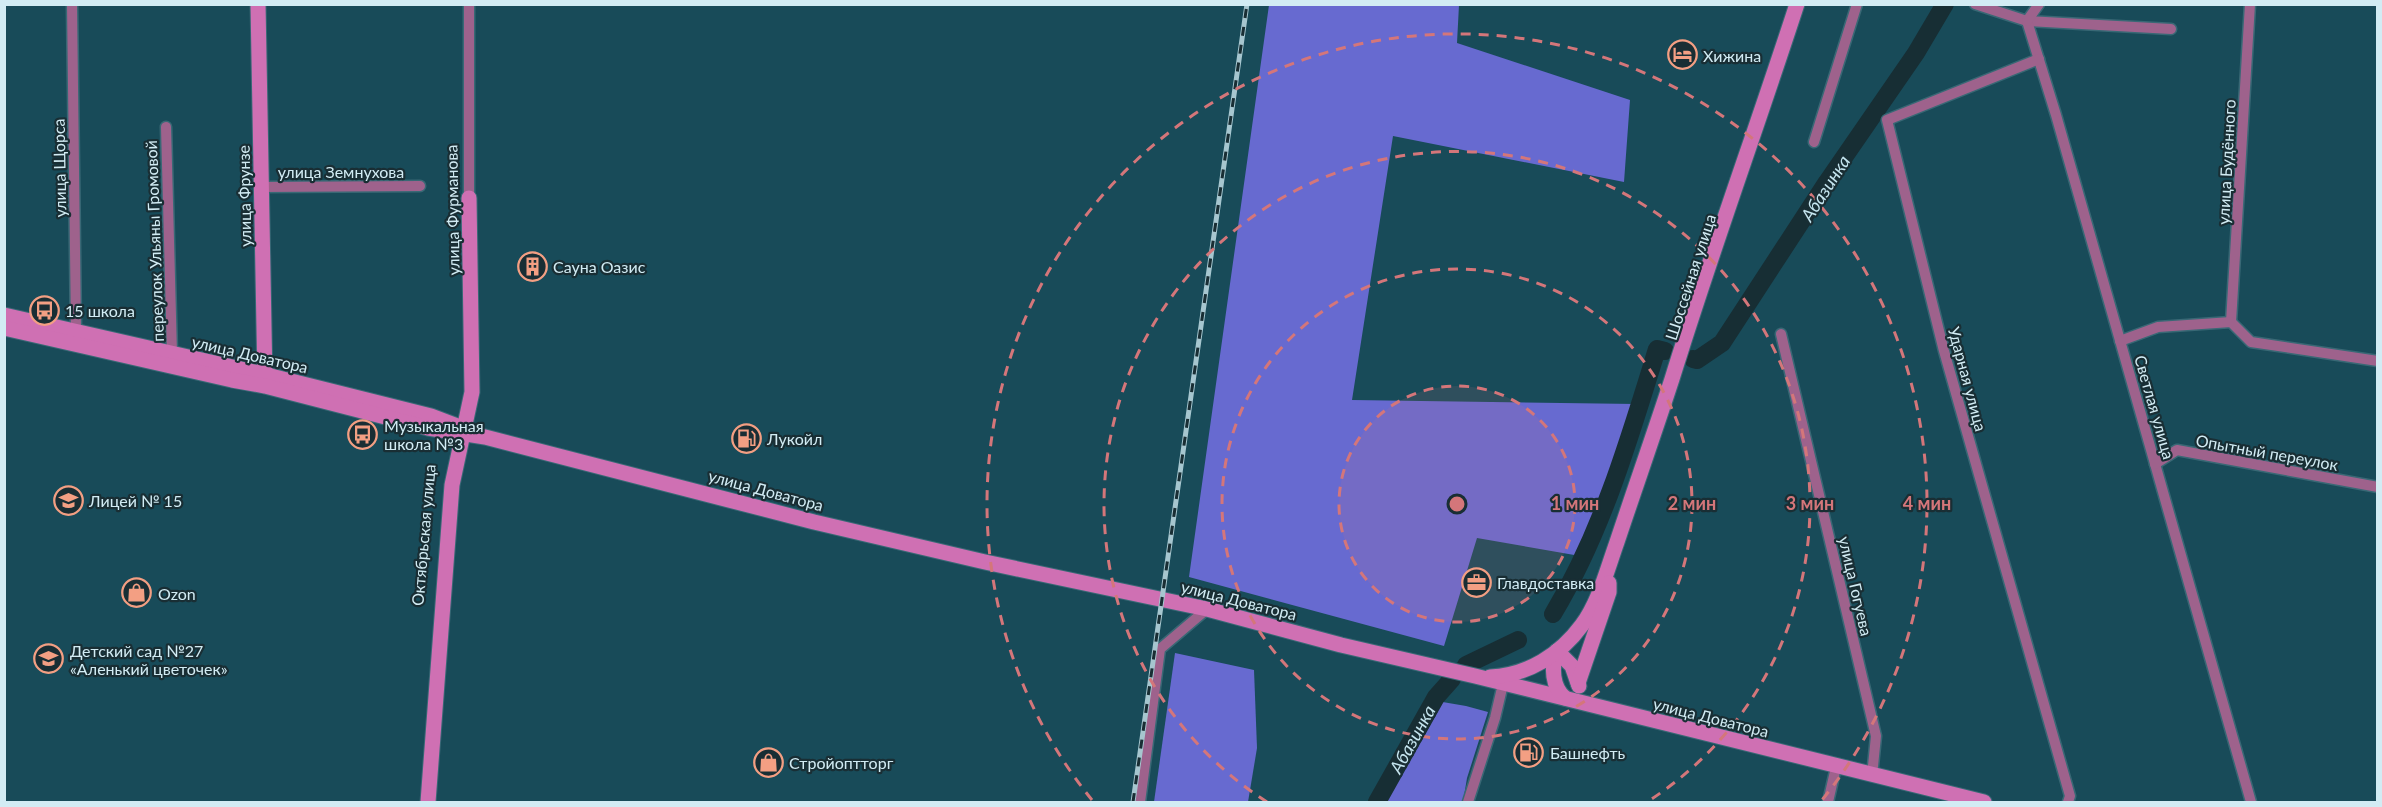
<svg xmlns="http://www.w3.org/2000/svg" width="2382" height="807" font-family="Lato,sans-serif">
<rect width="100%" height="100%" fill="#184b59"/>
<!-- forest -->
<g fill="#676ad0">
<polygon points="1269,5 1459,5 1457,43 1630,100 1624,182 1393,136 1352,400 1636,404 1580,556 1477,538 1444,646 1189,577"/>
<polygon points="1175,653 1254,670 1257,748 1248,802 1154,802"/>
<polygon points="1425,699 1466,706 1488,712 1467,778 1463,802 1370,802 1401,754"/>
</g>
<g fill="none" stroke-linecap="round" stroke-linejoin="round">
<!-- river -->
<g stroke="#172e34" stroke-width="18">
<polyline points="1693,359 1697,360 1722,343 1827,182 1916,53 1945,4"/>
<path d="M 1553,614 C 1602,532 1629,440 1657,349 L 1665,351"/>
<polyline points="1466,665 1518,640"/>
<polyline points="1377,802 1436,697 1452,679"/>
</g>
<defs>
<g id="street">
<polyline points="72,4 76,331"/>
<polyline points="469,4 469,198"/>
<polyline points="1975,4 2027,21 2171,29"/>
<polyline points="2027,21 2056,115 2251,802"/>
<polyline points="2027,21 2039,4"/>
<polyline points="2039,59 1887,120 1944,351 2070,796 2068,802"/>
<polyline points="166,127 172,354"/>
<polyline points="1814,142 1857,4"/>
<polyline points="261,187 420,186"/>
<polyline points="2231,322 2250,4"/>
<polyline points="1781,334 1876,736 1872,776"/>
<polyline points="2120,341 2158,327 2231,322 2251,342 2378,361"/>
<polyline points="2155,464 2177,450 2378,487"/>
<polyline points="1140,802 1160,649 1207,609"/>
<polyline points="1468,802 1495,718 1503,684"/>
<polyline points="1828,802 1836,767"/>
</g>
<g id="secondary">
<polyline points="258,4 265,382"/>
<polyline points="4,315 267,375 431,416 460,427"/>
<polyline points="4,328 232,380 265,386 428,428 485,437 814,522 985,562 1207,609 1341,645 1475,676 1984,802"/>
<polyline points="1557,651 1572,666 1579,686"/>
<path d="M 1557,651 C 1551,667 1552,687 1565,698"/>
<path d="M 1490,677 C 1528,675 1560,655 1582,625 C 1599,602 1607,570 1617,542 C 1635,488 1654,434 1672,379 C 1711,253 1756,130 1797,4"/>
<polyline points="1578,683 1609,592 1609,583"/>
<polyline points="428,802 452,485 472,392 469,198"/>
</g>
</defs>
<!-- street casing -->
<use href="#street" stroke="#396875" stroke-width="13"/>
<!-- secondary casing -->
<use href="#secondary" stroke="#396875" stroke-width="17"/>
<!-- street -->
<use href="#street" stroke="#9e628c" stroke-width="10"/>
<!-- secondary -->
<use href="#secondary" stroke="#cf70b3" stroke-width="15"/>
<defs>
<polyline id="rail" points="1133,802 1247,4"/>
</defs>
<!-- rail casing -->
<use href="#rail" stroke="#a6c6cf" stroke-width="5"/>
<!-- rail -->
<use href="#rail" stroke="#192e34" stroke-width="3" stroke-dasharray="9" stroke-linecap="butt"/>
</g>
<!-- distance rings -->
<circle cx="1457" cy="504" r="118" fill="#d4767a" fill-opacity=".12"/>
<g fill="none" stroke="#d4767a" stroke-width="3" stroke-dasharray="10 8">
<circle cx="1457" cy="504" r="118"/>
<circle cx="1457" cy="504" r="235"/>
<path d="M1267 802A353 353 0 1 1 1647 802"/>
<path d="M1092 800A470 470 0 1 1 1822 800"/>
</g>
<!-- icons -->
<defs>
<symbol id="hotel-ring" viewBox="-11 -11 22 22"><circle r="9.5" fill="#192e34" stroke="#f39f83" stroke-width="1.5"/><path d="M-6-4.5h1.5V1H6V5H4.5V3h-9V5H-6ZM-4 0a1.8 1.8 0 1 1 3.6 0ZM.5 0V-2.5h3Q6-2.5 6 0Z" fill="#f39f83"/></symbol>
<symbol id="building-ring" viewBox="-11 -11 22 22"><circle r="9.5" fill="#192e34" stroke="#f39f83" stroke-width="1.5"/><path d="M-4-6H4V6H1V3H-1V6H-4ZM-2.5-4.3h1.7v1.8h-1.7ZM.8-4.3h1.7v1.8H.8ZM-2.5-1h1.7V.8h-1.7ZM.8-1h1.7V.8H.8Z" fill="#f39f83"/></symbol>
<symbol id="bus-ring" viewBox="-11 -11 22 22"><circle r="9.5" fill="#192e34" stroke="#f39f83" stroke-width="1.5"/><path d="M-5-6H5V4H4V6H2V4H-2V6H-4V4H-5ZM-3.5-4V0h7V-4ZM-3.5 1.2v1.5H-2V1.2ZM2 1.2v1.5H3.5V1.2Z" fill="#f39f83"/></symbol>
<symbol id="fuel-ring" viewBox="-11 -11 22 22"><circle r="9.5" fill="#192e34" stroke="#f39f83" stroke-width="1.5"/><path d="M-5.5-6h7V0h2V4h1.3V-2.5L3-4.5l.8-.8L6-3V5H2.5V1h-1V6h-7ZM-4.2-4.7v3.2H.2V-4.7Z" fill="#f39f83"/></symbol>
<symbol id="school-ring" viewBox="-11 -11 22 22"><circle r="9.5" fill="#192e34" stroke="#f39f83" stroke-width="1.5"/><path d="M0-5L7-2L0 1L-7-2ZM-4 1L0 2.5L4 1V4Q0 6-4 4Z" fill="#f39f83"/></symbol>
<symbol id="office-ring" viewBox="-11 -11 22 22"><circle r="9.5" fill="#192e34" stroke="#f39f83" stroke-width="1.5"/><path d="M-6-3h4V-5.5h4V-3h4V5H-6ZM-1-4.5V-3h2v-1.5ZM-6 0V1H6V0Z" fill="#f39f83"/></symbol>
<symbol id="shop-ring" viewBox="-11 -11 22 22"><circle r="9.5" fill="#192e34" stroke="#f39f83" stroke-width="1.5"/><path d="M-5-2.5h2.3a2.7 3.5 0 0 1 5.4 0H5L5.5 6h-11ZM-1.5-2.5h3a1.5 2.3 0 0 0-3 0Z" fill="#f39f83"/></symbol>
</defs>
<g fill-rule="evenodd">
<use href="#hotel-ring" x="1666" y="38" width="33" height="33"/>
<use href="#building-ring" x="516" y="250" width="33" height="33"/>
<use href="#bus-ring" x="28" y="294" width="33" height="33"/>
<use href="#bus-ring" x="346" y="418" width="33" height="33"/>
<use href="#fuel-ring" x="730" y="422" width="33" height="33"/>
<use href="#school-ring" x="52" y="484" width="33" height="33"/>
<use href="#office-ring" x="1460" y="566" width="33" height="33"/>
<use href="#shop-ring" x="120" y="576" width="33" height="33"/>
<use href="#school-ring" x="32" y="642" width="33" height="33"/>
<use href="#fuel-ring" x="1512" y="736" width="33" height="33"/>
<use href="#shop-ring" x="752" y="746" width="33" height="33"/>
</g>
<g text-anchor="middle" dominant-baseline="central" stroke-width="4.5" stroke-linejoin="round" paint-order="stroke">
<!-- poi labels -->
<g font-size="16" fill="#d2ecf4" stroke="#192e34" text-anchor="start">
<text x="1703" y="55">Хижина</text>
<text x="553" y="266">Сауна Оазис</text>
<text x="65" y="310">15 школа</text>
<text x="384" y="425">Музыкальная<tspan x="384" dy="18">школа №3</tspan></text>
<text x="767" y="438">Лукойл</text>
<text x="89" y="500">Лицей № 15</text>
<text x="1497" y="582">Главдоставка</text>
<text x="158" y="593">Ozon</text>
<text x="70" y="650">Детский сад №27<tspan x="70" dy="18">«Аленький цветочек»</tspan></text>
<text x="1550" y="752">Башнефть</text>
<text x="789" y="762">Стройоптторг</text>
</g>
<!-- street labels -->
<g font-size="16" fill="#d2ecf4" stroke="#192e34">
<text transform="translate(2226 162) rotate(-87)">улица Будённого</text>
<text transform="translate(59 168) rotate(-91)">улица Щорса</text>
<text x="341" y="171">улица Земнухова</text>
<text transform="translate(244 196) rotate(-91)">улица Фрунзе</text>
<text transform="translate(452 210) rotate(-91)">улица Фурманова</text>
<text transform="translate(154 241) rotate(-92)">переулок Ульяны Громовой</text>
<text transform="translate(1690 277) rotate(-72)">Шоссейная улица</text>
<text transform="translate(250 354) rotate(13)">улица Доватора</text>
<text transform="translate(1968 379) rotate(75)">Ударная улица</text>
<text transform="translate(2155 407) rotate(74)">Светлая улица</text>
<text transform="translate(2267 452) rotate(10)">Опытный переулок</text>
<text transform="translate(766 490) rotate(15)">улица Доватора</text>
<text transform="translate(423 535) rotate(-85)">Октябрьская улица</text>
<text transform="translate(1856 586) rotate(77)">улица Гогуева</text>
<text transform="translate(1239 600) rotate(14)">улица Доватора</text>
<text transform="translate(1711 717) rotate(14)">улица Доватора</text>
</g>
<!-- water labels -->
<g font-size="18" font-style="italic" fill="#c6e6f0" stroke="#192e34">
<text transform="translate(1825 188) rotate(-57)">Абазинка</text>
<text transform="translate(1412 739) rotate(-61)">Абазинка</text>
</g>
</g>
<circle cx="1457" cy="504" r="9" fill="#d4767a" stroke="#192e34" stroke-width="3"/>
<g font-size="18" text-anchor="middle" font-weight="bold" fill="#d4767a" stroke="#192e34" stroke-width="4.5" stroke-linejoin="round" paint-order="stroke">
<text x="1575" y="510">1 мин</text>
<text x="1692" y="510">2 мин</text>
<text x="1810" y="510">3 мин</text>
<text x="1927" y="510">4 мин</text>
</g>
<!-- border -->
<rect width="2382" height="807" fill="none" stroke="#d2ecf4" stroke-width="12"/>
</svg>
